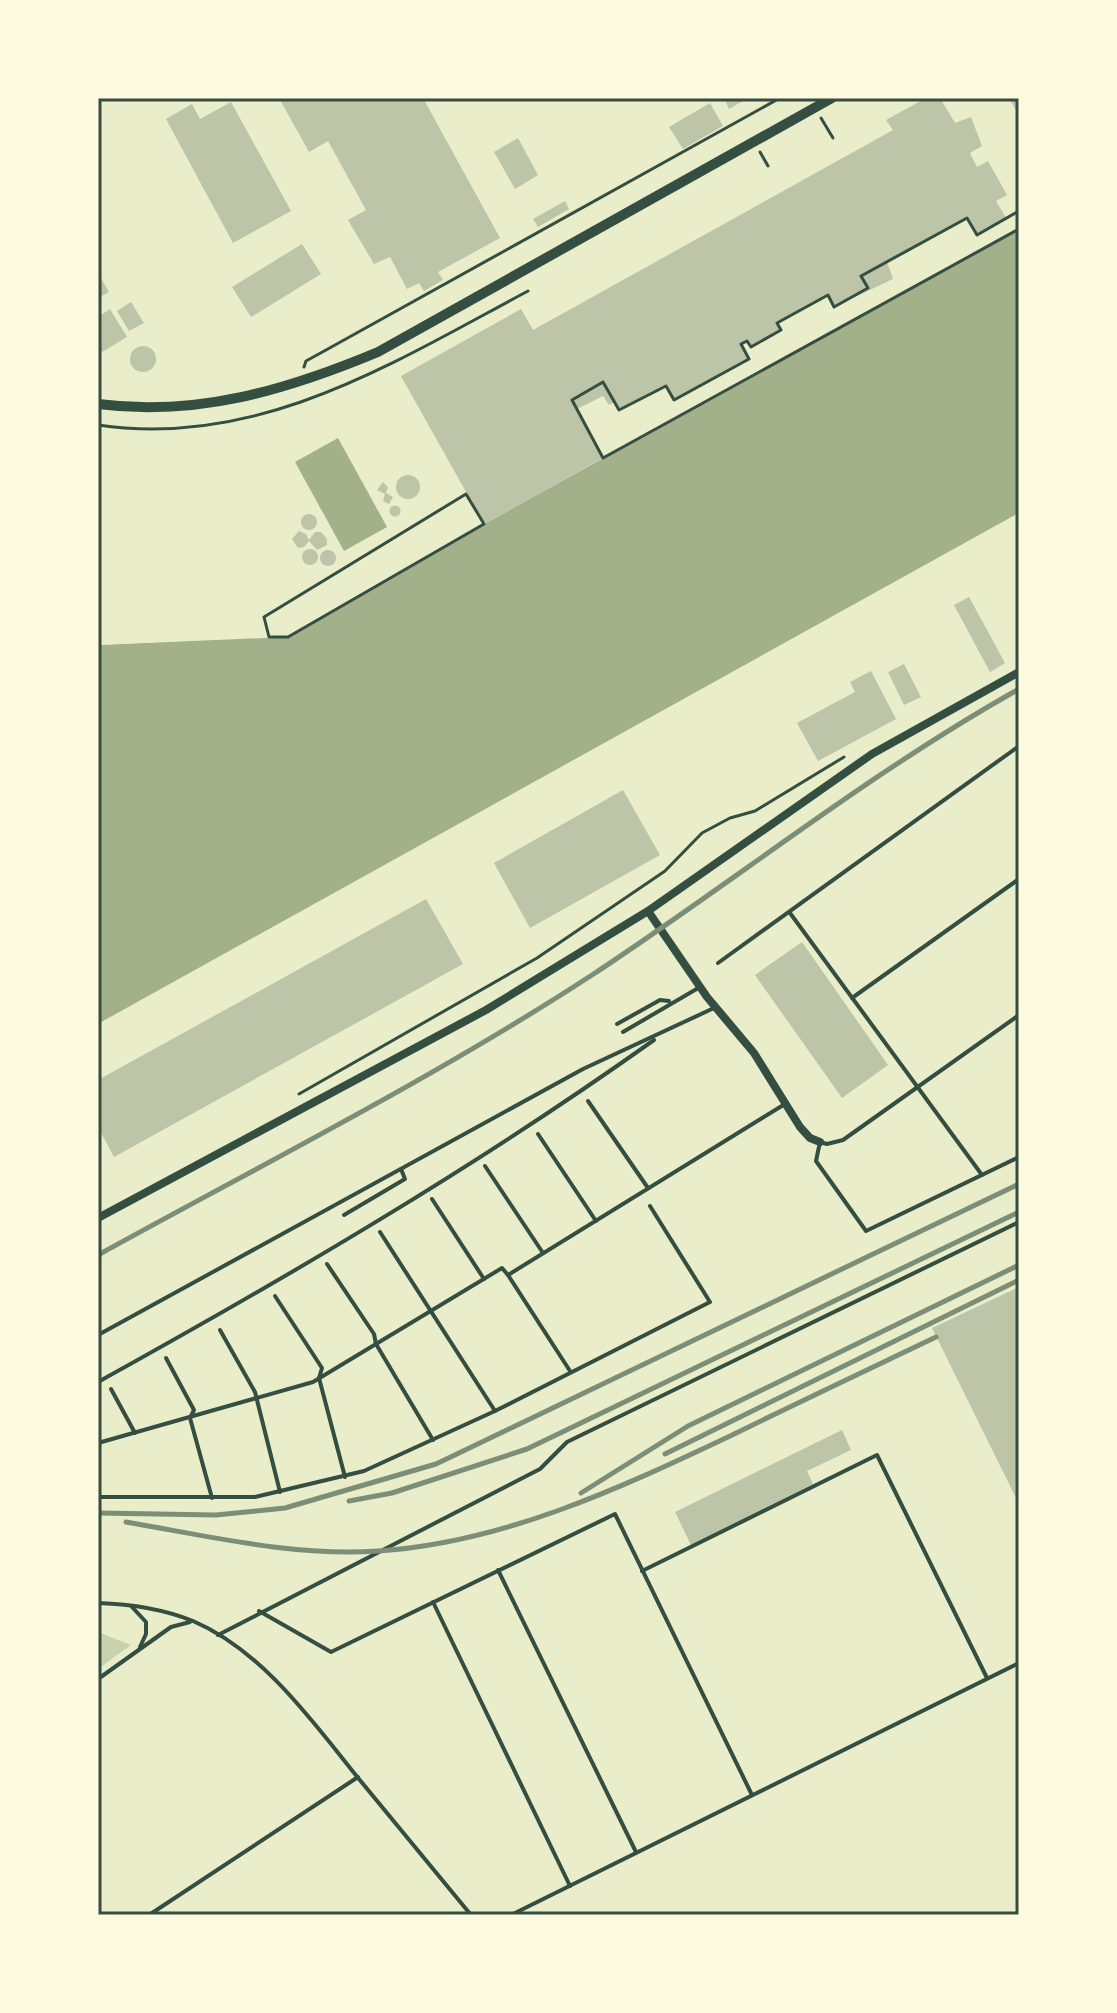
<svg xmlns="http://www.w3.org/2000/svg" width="1117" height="2013" font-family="'Nunito Sans',sans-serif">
<rect width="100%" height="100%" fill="#e9edc9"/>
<!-- green -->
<polygon fill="#cad2ad" points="98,1632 131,1645 98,1669"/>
<!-- water -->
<g fill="#a3b18a">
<polygon points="1019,229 1019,513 98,1024 98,645 288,637 484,524"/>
<polygon points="338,438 387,527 344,551 295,462"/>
</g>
<!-- pier -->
<g fill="#e9edc9">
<polygon points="1019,513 1019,517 98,1028 98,1024"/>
<polygon points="268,633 269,637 98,645 98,641"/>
</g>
<!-- building -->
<g fill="#bcc5a7">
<polygon points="279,98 423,98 500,238 438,272 443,280 424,291 419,283 407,289 390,257 374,264 348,220 366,210 328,141 309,152"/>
<polygon points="724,98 748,98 729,109"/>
<polygon points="926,98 940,98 955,123 971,117 982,146 970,153 977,167 988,161 1007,195 996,201 1006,218 977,235 967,218 887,262 893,279 834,307 828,295 777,323 781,330 751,347 747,341 741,344 749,359 674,400 666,386 619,410 614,402 609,405 603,396 577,409 603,458 484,524 401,376 521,309 533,330 893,130 886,120"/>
<polygon points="1009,98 1019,98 1019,116 1012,103"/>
<polygon points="231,102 291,211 233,243 166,119 192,104 200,119"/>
<polygon points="710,103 723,126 683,149 669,127"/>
<polygon points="518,138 538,175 515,189 494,152"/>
<polygon points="565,201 569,209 538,227 533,219"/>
<polygon points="302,244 321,274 251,317 232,287"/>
<polygon points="98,273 109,292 98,298"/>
<polygon points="131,302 144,323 129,331 117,311"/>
<polygon points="110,309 127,337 102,352 98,346 98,317"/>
<circle cx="143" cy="359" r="13"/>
<circle cx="408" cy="487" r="12"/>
<polygon points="383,482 388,487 386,493 393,497 389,504 383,501 385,494 377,490"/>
<circle cx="395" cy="511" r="5.5"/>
<circle cx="309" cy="522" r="8"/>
<polygon points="299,531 306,534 309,540 315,532 321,532 327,539 327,545 317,550 309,541 304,547 298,548 292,539"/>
<circle cx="310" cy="557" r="8"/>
<circle cx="328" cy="558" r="8"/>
<polygon points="969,597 1005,663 990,672 954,605"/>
<polygon points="904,664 921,697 904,705 888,672"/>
<polygon points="871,671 896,719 818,761 797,723 855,692 850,682"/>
<polygon points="623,790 660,855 530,928 494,863"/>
<polygon points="426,899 463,964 114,1157 98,1127 98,1080"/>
<polygon points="802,942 888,1065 842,1098 755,975"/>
<polygon points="1019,1287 1019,1504 932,1328"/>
<polygon points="842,1430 851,1450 807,1471 813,1484 691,1545 675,1512"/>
</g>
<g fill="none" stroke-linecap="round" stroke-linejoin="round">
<!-- path -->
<g stroke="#344e41" stroke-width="3">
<polyline points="821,118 833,138"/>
<polyline points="760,152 768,166"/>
<polyline points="1019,211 977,235 967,218 861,276 868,288 834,307 828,295 777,323 781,330 751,347 747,341 741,344 749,359 674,400 666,386 619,410 603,382 572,400 603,458 1019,229"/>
<polyline points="304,367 306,361 326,350 780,98"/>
<path d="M 98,425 C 258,449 393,363 528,291"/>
<polygon points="466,494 484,524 288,637 269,637 264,617"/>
<polyline points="299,1094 537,958 665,871 702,833 730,818 755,811 844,757"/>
</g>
<!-- service -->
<g stroke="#344e41" stroke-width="4">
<polyline points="790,913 982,1175"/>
<polyline points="718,963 1019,746"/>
<polyline points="852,998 1019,879"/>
<polyline points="1019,1015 843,1140 827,1144 820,1142 816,1161 866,1231 1019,1157"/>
<polyline points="617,1024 660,1000 669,1001"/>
<polyline points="623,1032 700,987"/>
<polyline points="588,1101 648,1188"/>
<polyline points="538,1134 596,1221"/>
<polyline points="485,1166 543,1253"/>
<polyline points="432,1199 484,1279"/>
<polyline points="344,1215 405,1179 401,1169"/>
<polyline points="380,1232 495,1411"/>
<polyline points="327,1264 374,1334 376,1344 433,1440"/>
<polyline points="275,1296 322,1368 319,1378 345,1477"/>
<polyline points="220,1330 255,1392 280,1492"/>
<polyline points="98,1335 583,1069 714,1008"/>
<polyline points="166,1358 194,1410 190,1418 212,1498"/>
<polyline points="570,1371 508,1275 785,1104"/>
<path d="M 98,1382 C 288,1277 477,1166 654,1040"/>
<polyline points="111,1389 135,1433"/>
<polyline points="98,1443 313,1382 502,1268 508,1275"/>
<polyline points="98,1497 255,1497 364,1471 495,1411 710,1302 650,1206"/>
<polyline points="498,1570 636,1852"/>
<polyline points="642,1571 877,1455 987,1678"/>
<polyline points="433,1602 570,1886"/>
<path d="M 98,1603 C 130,1604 163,1609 193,1621 C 263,1651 313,1722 359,1779 C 396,1824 434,1870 471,1915"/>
<polyline points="132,1607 146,1622 146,1634 140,1647"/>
<polyline points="259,1611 331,1652 615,1514 752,1795"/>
<polyline points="218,1635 540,1469 567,1442 1019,1222"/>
<polyline points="98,1679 171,1627 190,1622"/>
<polyline points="149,1915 358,1777"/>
<polyline points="511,1915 1019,1663"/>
</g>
<!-- minor -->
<g stroke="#344e41" stroke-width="8">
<polyline points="648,911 707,997 754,1053 800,1127 810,1138 820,1142"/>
<polyline points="98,1218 486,1010 648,911 872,754 1019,672"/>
</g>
<!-- tertiary -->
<path stroke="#344e41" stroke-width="10" d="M 98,404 C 197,417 287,390 378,352 L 832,98"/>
<!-- rail -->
<g stroke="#7c8e77" stroke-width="5">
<path d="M 98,1255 C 263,1164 434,1078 592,975 C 735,881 869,773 1019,689"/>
<polyline points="665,1454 1019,1280"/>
<polyline points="581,1493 688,1426 1019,1265"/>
<polyline points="349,1501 392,1493 527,1449 1019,1212"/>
<polyline points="98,1513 216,1515 285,1508 436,1464 1019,1184"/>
<path d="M 126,1522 C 208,1536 295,1557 378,1551 C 502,1543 618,1489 728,1437 C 797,1403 867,1370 936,1337"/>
</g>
</g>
<!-- border -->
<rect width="1117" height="2013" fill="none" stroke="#fefae0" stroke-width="200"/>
<rect x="100" y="100" width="917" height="1813" fill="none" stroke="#344e41" stroke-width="3"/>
</svg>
